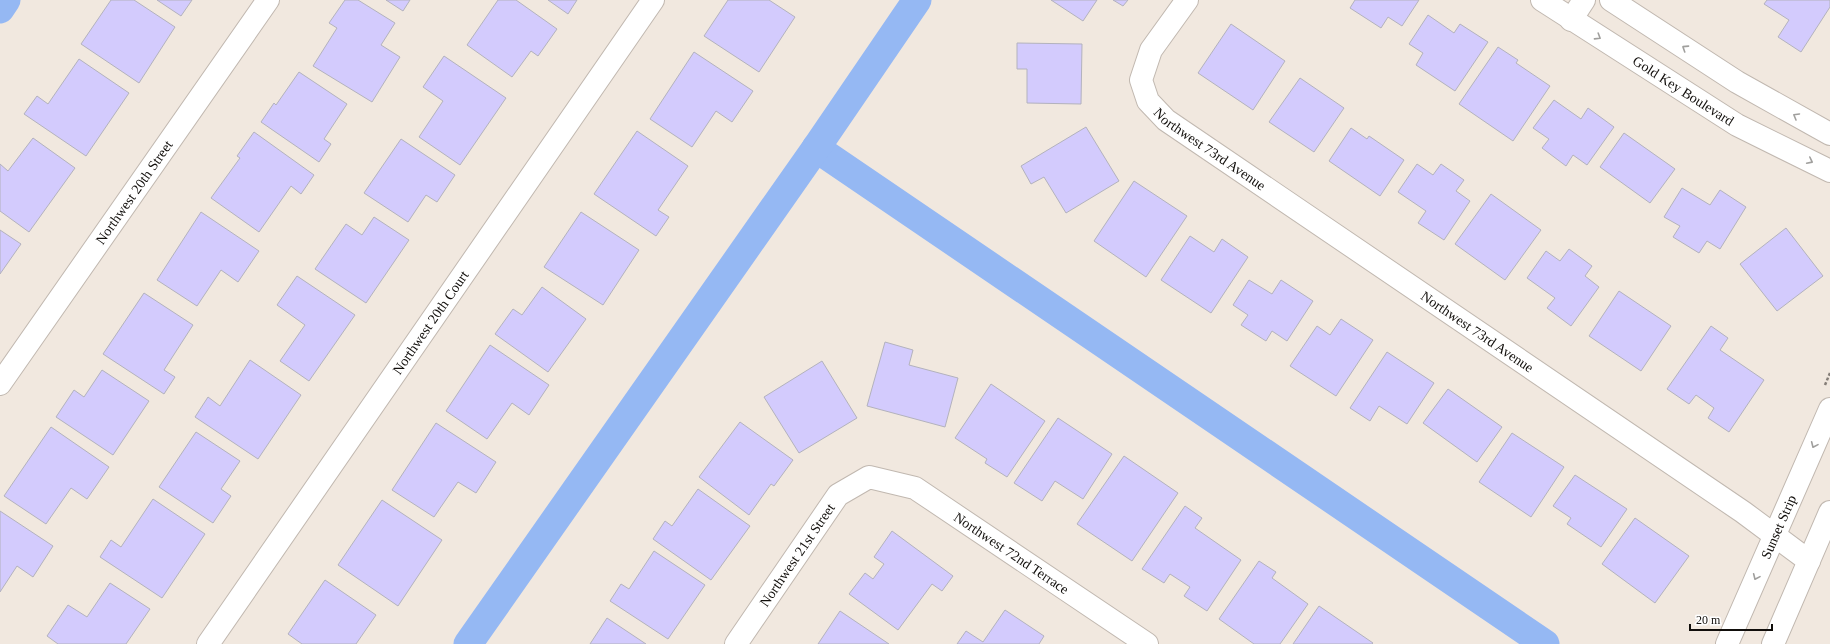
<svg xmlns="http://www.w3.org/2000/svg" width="1830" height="644" font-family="'Times New Roman',serif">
<rect width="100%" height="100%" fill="#f1e8df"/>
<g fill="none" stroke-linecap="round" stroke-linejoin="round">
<!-- canal -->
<g stroke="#95b8f3" stroke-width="29">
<polyline points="0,9 6,0"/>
<polyline points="816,148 1545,644"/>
<polyline points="468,644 816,148 917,0"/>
</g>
</g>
<!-- building -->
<g fill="#d3cbfd" stroke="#b3b2bd">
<polygon points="111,0 134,0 175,27 139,83 81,44"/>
<polygon points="157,0 192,0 181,16"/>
<polygon points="345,0 358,0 395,23 381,45 400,57 372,102 313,66 337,28 329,23"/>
<polygon points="386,0 410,0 403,11"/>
<polygon points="498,0 516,0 557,29 538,56 531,51 512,77 467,45"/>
<polygon points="548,0 577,0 568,14"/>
<polygon points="728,0 769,0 795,17 759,72 704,36"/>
<polygon points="1051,0 1097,0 1083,21"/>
<polygon points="1113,0 1128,0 1123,6"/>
<polygon points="1355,0 1419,0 1402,26 1388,17 1381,28 1350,8"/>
<polygon points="1767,0 1830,0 1830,7 1801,52 1778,37 1789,20 1764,4"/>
<polygon points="1428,15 1454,33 1460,24 1488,42 1455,91 1416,65 1423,53 1409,44"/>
<polygon points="1231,24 1285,61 1253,110 1198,73"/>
<polygon points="1017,43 1082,44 1081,104 1027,103 1027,69 1017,69"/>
<polygon points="1498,47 1518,60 1516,63 1550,86 1513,141 1459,104"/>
<polygon points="694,52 753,91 732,122 716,111 692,147 650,119"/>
<polygon points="444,56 506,98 460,165 419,137 443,101 423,87"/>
<polygon points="79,59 129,93 86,156 24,114 37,96 48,104"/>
<polygon points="299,72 347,104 324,139 331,144 319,162 261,122 274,103 276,105"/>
<polygon points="1300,78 1344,108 1314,152 1269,122"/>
<polygon points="1554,100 1581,119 1588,108 1614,127 1587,165 1573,155 1566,166 1542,148 1549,139 1533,128"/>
<polygon points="1086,127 1119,181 1066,213 1044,177 1031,184 1021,166"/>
<polygon points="1351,128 1367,139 1369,136 1404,160 1380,196 1329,161"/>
<polygon points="637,131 688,166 658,210 669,217 656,236 594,194"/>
<polygon points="254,132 314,175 301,194 291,186 259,232 211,198 240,158 237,156"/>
<polygon points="1624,133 1675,169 1650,203 1600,167"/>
<polygon points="33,138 75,168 29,232 0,211 0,164 8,171"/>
<polygon points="401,139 455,175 437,202 426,195 408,222 364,193"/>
<polygon points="1417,164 1433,175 1441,164 1464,180 1456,191 1470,201 1444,240 1418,223 1426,211 1398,192"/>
<polygon points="1134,181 1187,216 1146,277 1094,241"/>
<polygon points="1682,188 1710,205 1720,190 1746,207 1720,249 1707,241 1699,253 1673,237 1680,226 1664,217"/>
<polygon points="1491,194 1541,230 1505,280 1455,244"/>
<polygon points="201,212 259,251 238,282 221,270 197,306 157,280"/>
<polygon points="581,212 639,250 603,305 544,267"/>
<polygon points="374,217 409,240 366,303 315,269 346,224 362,235"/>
<polygon points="1786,228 1823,276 1777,311 1740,264"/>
<polygon points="0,230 21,244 0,274"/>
<polygon points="1190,236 1214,252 1222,239 1248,257 1211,313 1161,280"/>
<polygon points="1569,249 1592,266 1585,276 1599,287 1571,326 1547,308 1555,298 1527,278 1546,251 1560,261"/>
<polygon points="297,276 355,315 309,381 280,361 305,325 277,305"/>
<polygon points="1249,280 1272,294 1281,280 1313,301 1287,341 1272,331 1266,341 1241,325 1248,315 1233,305"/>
<polygon points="542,287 586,319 548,372 495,334 513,309 522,315"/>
<polygon points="1619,291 1671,326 1641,371 1589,336"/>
<polygon points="144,293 193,325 164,370 175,377 164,394 103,354"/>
<polygon points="1341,319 1373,340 1336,396 1290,366 1317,326 1330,335"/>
<polygon points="1711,326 1728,338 1720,350 1764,380 1729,432 1708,418 1714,408 1696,395 1689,404 1667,389"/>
<polygon points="885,342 913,350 909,365 958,378 945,427 867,406"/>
<polygon points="490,345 549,385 529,415 512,403 487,439 446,411"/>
<polygon points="1387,352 1434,383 1407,424 1379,406 1370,421 1350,408"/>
<polygon points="250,360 301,395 258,459 195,417 208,397 220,406"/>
<polygon points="822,361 857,418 799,453 764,397"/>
<polygon points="102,370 149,401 113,455 56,417 74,390 84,397"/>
<polygon points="991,384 1045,421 1007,477 985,463 987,459 955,438"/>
<polygon points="1448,389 1502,427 1477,462 1423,423"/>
<polygon points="1058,418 1112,454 1083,499 1055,481 1042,501 1014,483"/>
<polygon points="740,422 793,460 774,486 771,484 749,515 699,477"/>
<polygon points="436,423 496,462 476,493 458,482 434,517 392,490"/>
<polygon points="51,427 109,467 87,499 71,488 46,524 4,496"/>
<polygon points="196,432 240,461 221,489 231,496 213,523 159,487"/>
<polygon points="1512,433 1564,467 1531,517 1479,482"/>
<polygon points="1124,456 1178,493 1132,561 1077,524"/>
<polygon points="1575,475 1627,509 1601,547 1567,524 1571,518 1553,506"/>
<polygon points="698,489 750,526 711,580 653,539 665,521 672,526"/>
<polygon points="153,499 205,534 162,598 100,557 111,540 121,547"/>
<polygon points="382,500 442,540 398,606 338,565"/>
<polygon points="1185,506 1202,518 1195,528 1241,560 1207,611 1184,596 1190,587 1170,574 1164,583 1142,569"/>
<polygon points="0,511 53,546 33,577 17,566 0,592"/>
<polygon points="1635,518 1689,556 1655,603 1602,564"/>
<polygon points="892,531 953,576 942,591 932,584 898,630 849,594 865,573 873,579 884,564 874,557"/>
<polygon points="654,551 705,585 668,639 610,601 621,584 629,589"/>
<polygon points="1259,561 1276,572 1272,578 1308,604 1280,644 1254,644 1219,619"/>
<polygon points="325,580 376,615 356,644 302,644 288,634"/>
<polygon points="110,583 150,609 126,644 58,644 47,636 68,605 87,617"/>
<polygon points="1319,606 1373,643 1372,644 1293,644"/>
<polygon points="1005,610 1044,636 1039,644 957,644 966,631 983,642"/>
<polygon points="840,611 889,644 818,644"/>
<polygon points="607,618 646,644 590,644"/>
</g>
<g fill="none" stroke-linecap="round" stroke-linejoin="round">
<defs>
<g id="minor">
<path id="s1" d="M 1187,0 L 1151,50 L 1141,80 L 1148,101 L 1166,120 L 1743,512 L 1809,561"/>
<path id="s2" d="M 1542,0 L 1737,125 L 1830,171"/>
<polyline points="1611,0 1737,82 1830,134"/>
<polyline points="1571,20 1584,0"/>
<path id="s3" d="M 0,384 L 268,0"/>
<path id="s4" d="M 208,644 L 653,0"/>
<path id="s5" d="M 736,644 L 838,495 L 869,477 L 915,488 L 1147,644"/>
</g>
<g id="tertiary">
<path id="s6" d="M 1727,644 L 1830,409"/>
<polyline points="1773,644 1830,512"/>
</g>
</defs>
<!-- minor casing -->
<use href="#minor" stroke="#c1b8b0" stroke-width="24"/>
<!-- tertiary casing -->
<use href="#tertiary" stroke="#c1b8b0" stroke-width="24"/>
<!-- path -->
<polyline stroke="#857e78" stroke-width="2.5" stroke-dasharray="3 2" stroke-linecap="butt" points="1825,385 1830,373"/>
<!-- minor -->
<use href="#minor" stroke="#fff" stroke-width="22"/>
<!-- tertiary -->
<use href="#tertiary" stroke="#fff" stroke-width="22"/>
</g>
<!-- one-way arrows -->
<defs><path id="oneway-chevron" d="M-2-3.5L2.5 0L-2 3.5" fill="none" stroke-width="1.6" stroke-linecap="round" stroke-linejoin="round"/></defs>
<g stroke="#a09f9d">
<use href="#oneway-chevron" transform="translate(1598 37) rotate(32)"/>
<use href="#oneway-chevron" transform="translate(1685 48) rotate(-147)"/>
<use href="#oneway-chevron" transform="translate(1796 116) rotate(-150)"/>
<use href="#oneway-chevron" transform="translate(1810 161) rotate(27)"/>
<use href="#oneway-chevron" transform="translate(1814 445) rotate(114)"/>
<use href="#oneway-chevron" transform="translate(1756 577) rotate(114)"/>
</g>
<g text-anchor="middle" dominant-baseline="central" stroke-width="3" stroke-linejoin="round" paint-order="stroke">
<!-- street labels -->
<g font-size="14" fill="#110e0b" stroke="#fff">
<text stroke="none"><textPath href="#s2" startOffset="168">Gold Key Boulevard</textPath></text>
<text stroke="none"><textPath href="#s1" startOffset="194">Northwest 73rd Avenue</textPath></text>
<text stroke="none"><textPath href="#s3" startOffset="234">Northwest 20th Street</textPath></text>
<text stroke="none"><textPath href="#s4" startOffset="391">Northwest 20th Court</textPath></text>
<text stroke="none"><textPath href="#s1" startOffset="518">Northwest 73rd Avenue</textPath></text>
<text stroke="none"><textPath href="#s6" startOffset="128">Sunset Strip</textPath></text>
<text stroke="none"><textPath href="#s5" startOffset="380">Northwest 72nd Terrace</textPath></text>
<text stroke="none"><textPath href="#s5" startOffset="108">Northwest 21st Street</textPath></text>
</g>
</g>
<!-- scale -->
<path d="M1690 624v6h82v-6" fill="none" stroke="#110e0b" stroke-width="2"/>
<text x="1696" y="624" font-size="12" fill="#110e0b" stroke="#ffffff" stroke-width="3" paint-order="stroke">20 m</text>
</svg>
